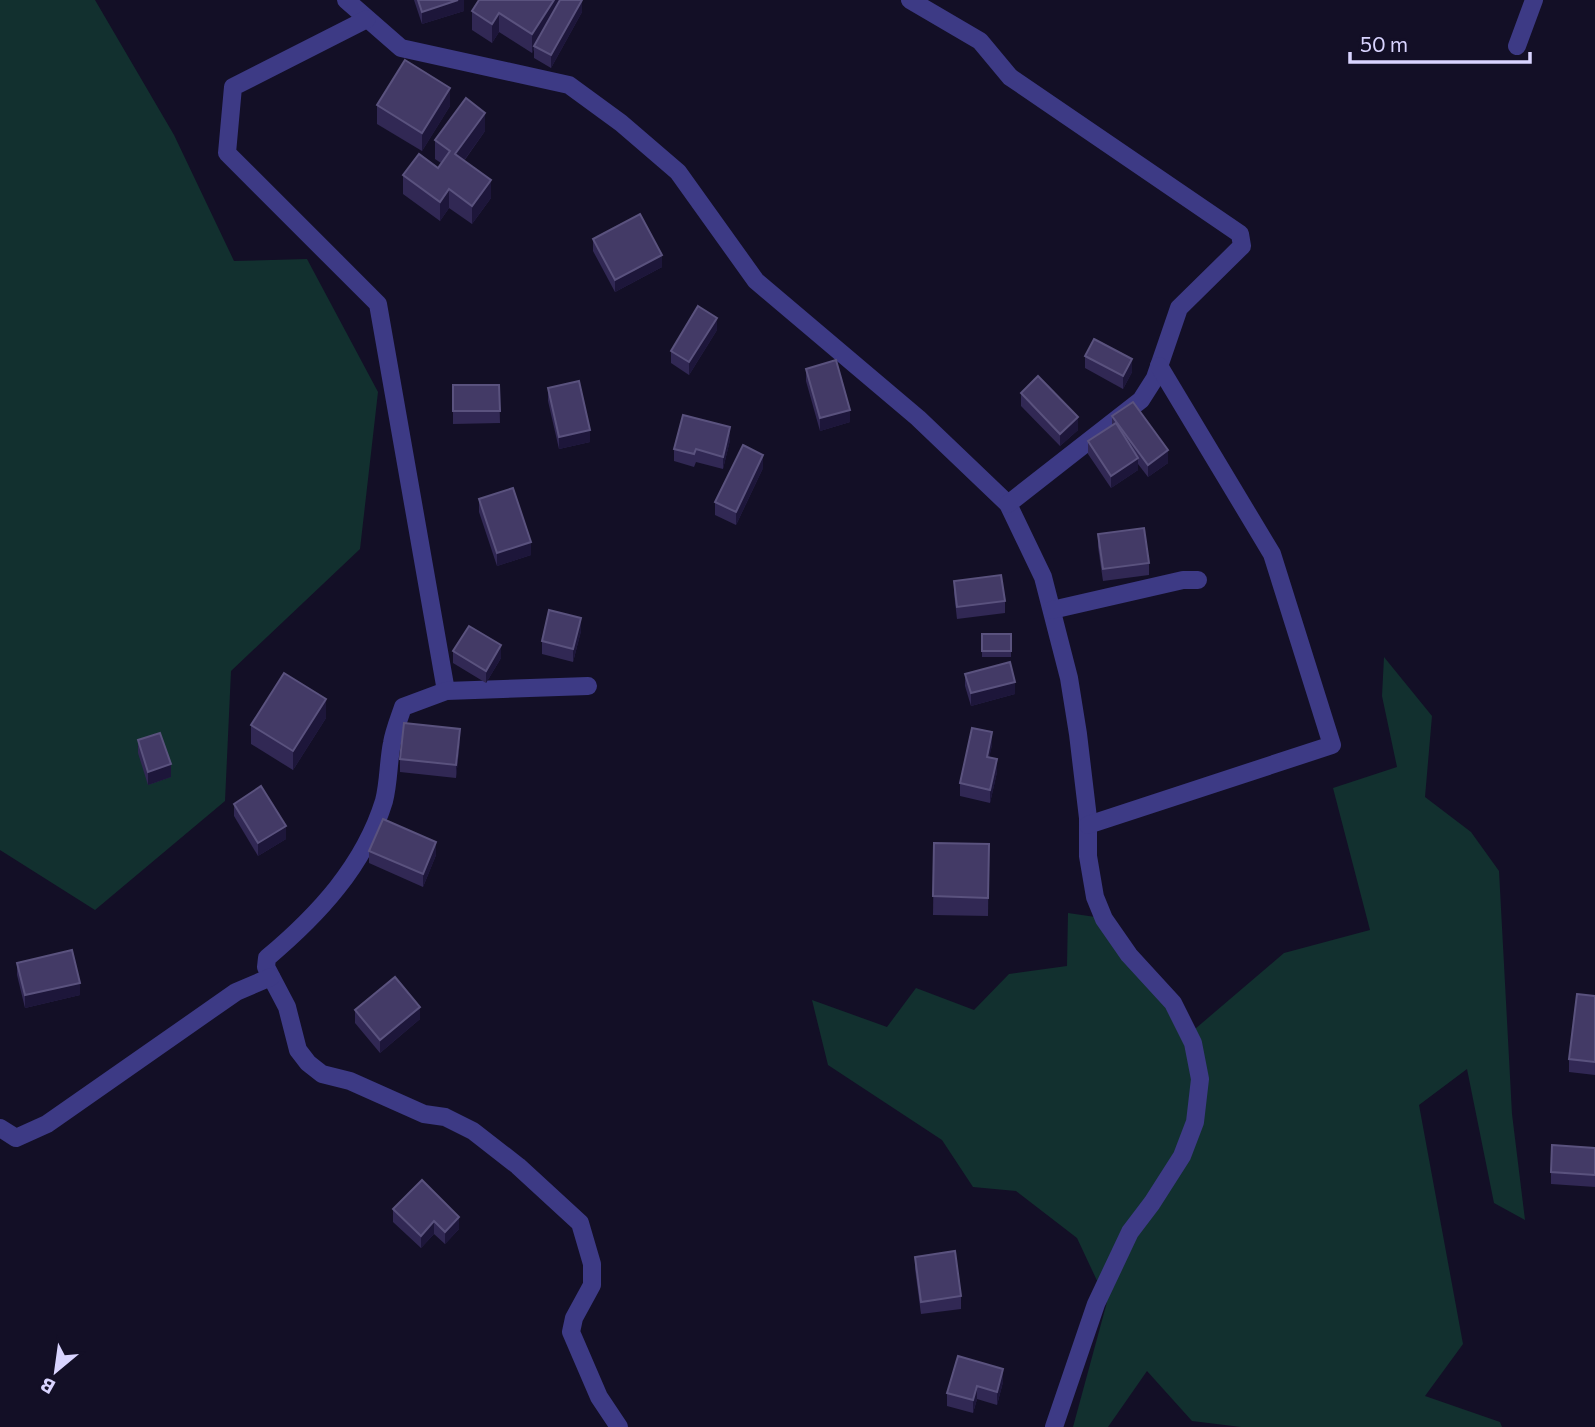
<svg xmlns="http://www.w3.org/2000/svg" width="1595" height="1427" font-family="Commissioner,sans-serif">
<rect width="100%" height="100%" fill="#130f26"/>
<!-- green -->
<g fill="#12302f">
<polygon points="0,0 95,0 174,135 234,261 307,259 378,392 360,549 231,671 225,801 95,910 0,850"/>
<polygon points="1384,657 1432,716 1425,797 1471,832 1499,871 1512,1114 1525,1220 1494,1203 1467,1069 1419,1105 1463,1344 1425,1396 1500,1422 1502,1427 1241,1427 1192,1421 1147,1371 1108,1427 1073,1427 1107,1302 1077,1238 1016,1191 973,1187 942,1140 828,1065 812,1000 887,1027 916,988 974,1010 1009,974 1067,966 1068,913 1109,919 1195,1029 1284,953 1370,930 1333,788 1397,767 1382,696"/>
</g>
<g fill="none" stroke-linecap="round" stroke-linejoin="round">
<!-- minor -->
<g stroke="#3d3a85" stroke-width="18">
<polyline points="346,0 401,48 569,85 621,123 678,172 756,281 918,418 1008,504 1043,577 1069,678 1078,734 1088,818 1088,856 1095,897 1104,919 1129,955 1173,1003 1193,1043 1200,1079 1195,1122 1182,1156 1152,1203 1130,1232 1096,1304 1054,1427"/>
<polyline points="910,0 980,41 1010,77 1240,234 1242,246 1179,308 1155,378 1141,400 1008,504"/>
<polyline points="367,19 233,87 227,153 378,304 446,691"/>
<polyline points="1517,46 1534,0"/>
<polyline points="1052,610 1183,580 1198,580"/>
<path d="M 588,686 L 446,691 L 403,707 C 399,719 394,731 392,743 C 388,763 389,781 384,801 C 364,866 318,915 267,958 L 266,967 L 287,1007 L 298,1050 L 308,1063 L 322,1074 L 350,1081 L 424,1114 L 445,1117 L 473,1131 L 518,1166 L 580,1223 L 592,1264 L 592,1285 L 574,1318 L 571,1332 L 599,1397 L 619,1427"/>
<polyline points="1088,825 1332,745 1272,554 1159,366"/>
<polyline points="0,1128 16,1138 47,1124 236,992 271,977"/>
</g>
</g>
<!-- wall -->
<g fill="#312854">
<polygon points="414,0 464,0 464,11 422,24"/>
<polygon points="472,11 582,12 551,68 534,58 534,49 532,53 499,32 492,43 472,30"/>
<polygon points="377,105 450,106 422,151 377,124"/>
<polygon points="485,131 464,161 491,198 472,224 449,208 440,221 403,194 403,175 438,168 441,163 435,159 435,140"/>
<polygon points="593,239 662,267 615,292 593,251"/>
<polygon points="717,330 689,375 671,363 671,351"/>
<polygon points="1085,356 1132,372 1123,389 1085,368"/>
<polygon points="806,369 850,422 820,431 806,381"/>
<polygon points="453,385 499,385 500,423 453,424"/>
<polygon points="548,388 590,442 559,449 548,401"/>
<polygon points="1021,393 1078,430 1060,446 1021,406"/>
<polygon points="1112,416 1168,463 1148,477 1138,464 1138,470 1111,488 1088,454 1088,441 1112,425"/>
<polygon points="730,440 723,469 696,462 694,467 674,461 674,449"/>
<polygon points="763,468 736,525 715,515 715,502"/>
<polygon points="479,499 531,555 497,566 479,512"/>
<polygon points="1098,534 1149,563 1149,575 1103,581 1098,547"/>
<polygon points="954,581 1005,601 1005,613 957,619 954,593"/>
<polygon points="581,631 573,662 542,654 542,641"/>
<rect x="982" y="634" width="29" height="23"/>
<polygon points="453,651 501,658 486,683 453,663"/>
<polygon points="965,674 1015,694 971,706 965,686"/>
<polygon points="326,718 293,770 251,744 251,725"/>
<polygon points="138,740 171,777 148,785 138,753"/>
<polygon points="460,741 456,778 400,772 400,759"/>
<polygon points="992,745 989,757 997,772 990,803 960,796 960,783"/>
<polygon points="234,804 286,839 258,856 234,816"/>
<polygon points="934,843 989,844 988,916 933,915"/>
<polygon points="369,851 436,855 423,887 369,863"/>
<polygon points="17,963 80,995 25,1008 17,975"/>
<polygon points="1595,996 1595,1075 1569,1072 1569,1059"/>
<polygon points="355,1010 420,1019 380,1053 355,1023"/>
<polygon points="1595,1148 1595,1187 1551,1184 1551,1172"/>
<polygon points="393,1209 459,1229 445,1244 434,1234 421,1248 393,1222"/>
<polygon points="915,1257 961,1296 961,1309 921,1314 915,1269"/>
<polygon points="1003,1382 997,1405 977,1399 973,1413 947,1406 947,1393"/>
</g>
<!-- shaded-wall -->
<g fill="#1d163a">
<polygon points="458,0 464,0 464,11 422,24 422,12"/>
<polygon points="554,0 566,0 534,46 534,49 532,53 532,34"/>
<polygon points="582,0 582,12 551,68 551,55"/>
<polygon points="499,13 499,32 492,43 492,24"/>
<polygon points="450,88 450,106 422,151 422,133"/>
<polygon points="485,113 485,131 455,173 455,154"/>
<polygon points="491,180 491,198 472,224 472,206"/>
<polygon points="449,189 449,208 440,221 440,202"/>
<polygon points="662,255 662,267 615,292 615,280"/>
<polygon points="717,318 717,330 689,375 689,362"/>
<polygon points="1132,359 1132,372 1123,389 1123,376"/>
<polygon points="850,410 850,422 820,431 820,418"/>
<polygon points="1078,417 1078,430 1060,446 1060,434"/>
<polygon points="730,427 730,440 723,469 723,457"/>
<polygon points="590,430 590,442 559,449 559,437"/>
<polygon points="1168,450 1168,463 1148,477 1148,465"/>
<polygon points="763,455 763,468 736,525 736,512"/>
<polygon points="1138,458 1138,470 1111,488 1111,476"/>
<polygon points="531,542 531,555 497,566 497,553"/>
<polygon points="581,618 581,631 573,662 573,649"/>
<polygon points="501,645 501,658 486,683 486,671"/>
<polygon points="1015,682 1015,694 971,706 971,693"/>
<polygon points="326,699 326,718 293,770 293,751"/>
<polygon points="460,729 460,741 456,778 456,765"/>
<polygon points="992,732 992,745 987,769 987,757"/>
<polygon points="997,759 997,772 990,803 990,790"/>
<polygon points="171,764 171,777 148,785 148,772"/>
<polygon points="286,826 286,839 258,856 258,843"/>
<polygon points="436,842 436,855 423,887 423,874"/>
<polygon points="80,983 80,995 25,1008 25,995"/>
<polygon points="420,1007 420,1019 380,1053 380,1040"/>
<polygon points="459,1217 459,1229 445,1244 445,1232"/>
<polygon points="434,1221 434,1234 421,1248 421,1236"/>
<polygon points="1003,1369 1003,1382 997,1405 997,1392"/>
<polygon points="977,1386 977,1399 973,1413 973,1400"/>
</g>
<!-- building -->
<g fill="#433a66" stroke="#5a527e" stroke-width="2">
<polygon points="418,0 458,0 422,12"/>
<polygon points="479,0 554,0 532,34 499,13 492,24 472,11"/>
<polygon points="560,0 582,0 551,55 534,46"/>
<polygon points="405,60 450,88 422,133 377,105"/>
<polygon points="466,98 485,113 455,154 491,180 472,206 449,189 440,202 403,175 419,154 438,168 450,151 435,140"/>
<polygon points="640,214 662,255 615,280 593,239"/>
<polygon points="698,306 717,318 689,362 671,351"/>
<polygon points="1094,339 1132,359 1123,376 1085,356"/>
<polygon points="836,360 850,410 820,418 806,369"/>
<polygon points="1038,376 1078,417 1060,434 1021,393"/>
<polygon points="579,381 590,430 559,437 548,388"/>
<polygon points="453,385 499,385 500,411 453,411"/>
<polygon points="1133,402 1168,450 1148,465 1112,416"/>
<polygon points="683,415 730,427 723,457 696,449 694,454 674,449"/>
<polygon points="1116,423 1138,458 1111,476 1088,441"/>
<polygon points="743,445 763,455 736,512 715,502"/>
<polygon points="513,488 531,542 497,553 479,499"/>
<polygon points="1144,528 1149,563 1103,569 1098,534"/>
<polygon points="1001,575 1005,601 957,607 954,581"/>
<polygon points="549,610 581,618 573,649 542,641"/>
<polygon points="469,626 501,645 486,671 453,651"/>
<rect x="982" y="634" width="29" height="17"/>
<polygon points="1010,662 1015,682 971,693 965,674"/>
<polygon points="284,673 326,699 293,751 251,725"/>
<polygon points="404,723 460,729 456,765 400,759"/>
<polygon points="972,728 992,732 987,757 997,759 990,790 960,783"/>
<polygon points="160,733 171,764 148,772 138,740"/>
<polygon points="261,786 286,826 258,843 234,804"/>
<polygon points="383,819 436,842 423,874 369,851"/>
<polygon points="934,843 989,844 988,898 933,896"/>
<polygon points="72,950 80,983 25,995 17,963"/>
<polygon points="395,977 420,1007 380,1040 355,1010"/>
<polygon points="1577,994 1595,996 1595,1062 1569,1059"/>
<polygon points="1552,1145 1595,1148 1595,1175 1551,1172"/>
<polygon points="422,1180 459,1217 445,1232 434,1221 421,1236 393,1209"/>
<polygon points="955,1251 961,1296 921,1302 915,1257"/>
<polygon points="958,1356 1003,1369 997,1392 977,1386 973,1400 947,1393"/>
</g>
<!-- north arrow -->
<g transform="translate(56 1371) rotate(209)" stroke="#130f26" stroke-width="5" paint-order="stroke">
<path d="M0-5L12 26L0 18L-12 26Z" fill="#d9d4ff"/>
<text y="-10" font-size="19" font-weight="bold" text-anchor="middle" fill="#d9d4ff">B</text>
</g>
<!-- scale -->
<path d="M1350 52v10h180v-10" fill="none" stroke="#d9d4ff" stroke-width="3.5"/>
<text x="1360" y="52" font-size="21" fill="#d9d4ff" stroke="#130f26" stroke-width="5" paint-order="stroke">50 m</text>
</svg>
